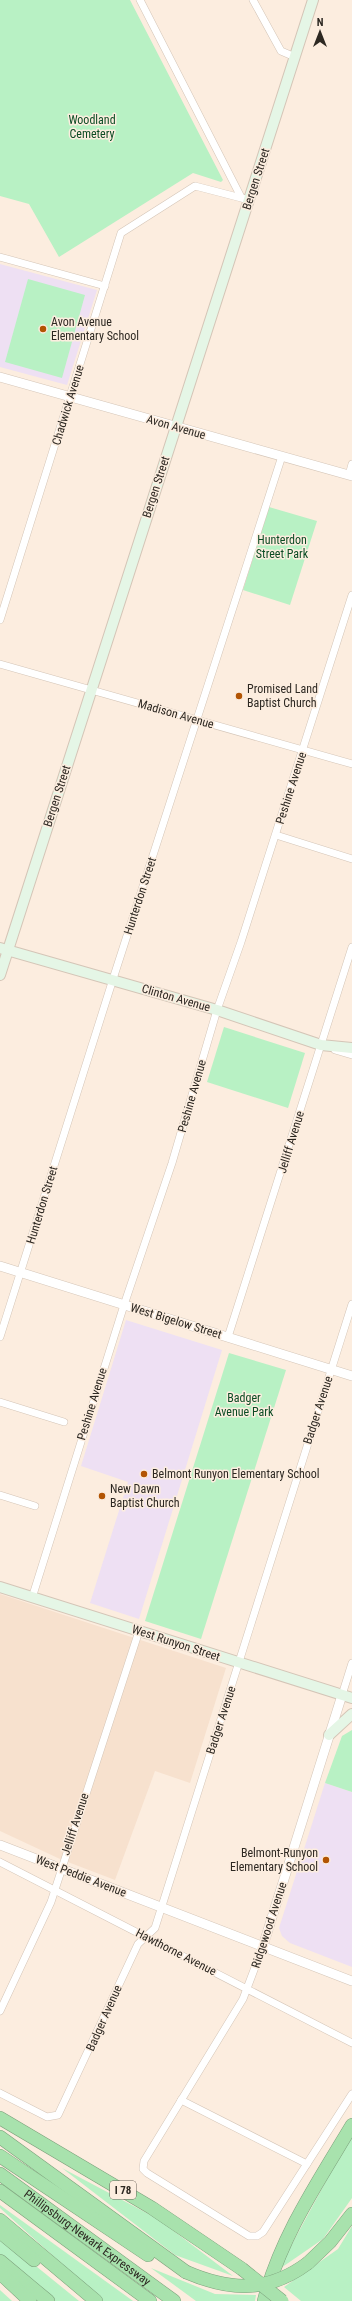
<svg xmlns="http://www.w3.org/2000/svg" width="352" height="2301" font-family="'Roboto Condensed',sans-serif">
<rect width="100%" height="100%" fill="#fceddf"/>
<!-- built -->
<polygon fill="#f7e1ce" points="0,1594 226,1668 190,1783 155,1771 115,1880 60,1859 0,1831"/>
<!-- education -->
<g fill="#eee0f3">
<polygon points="0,264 97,290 67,385 0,367"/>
<polygon points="126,1320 222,1350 139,1619 90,1603 128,1482 81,1466"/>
<polygon points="325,1783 352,1792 352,1967 290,1943 282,1936 279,1928"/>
</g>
<!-- green -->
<g fill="#b8f1c4">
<polygon points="0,0 130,0 223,180 221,182 193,173 59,257 29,204 0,196"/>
<polygon points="28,279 85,295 62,378 5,362"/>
<polygon points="269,507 317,521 290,605 243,590"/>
<polygon points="224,1027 305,1053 288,1108 207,1082"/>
<polygon points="229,1353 286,1370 201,1639 145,1621"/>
<polygon points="352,1730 352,1792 325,1783 342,1736"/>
<polygon points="352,2133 352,2198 323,2239 278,2270"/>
<polygon points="62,2168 158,2219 233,2276 175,2255"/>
<polygon points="0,2205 133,2301 103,2301 0,2208"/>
<polygon points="352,2226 352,2301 301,2301 284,2287 338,2249"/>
<polygon points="0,2237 79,2301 55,2301 0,2255"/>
<polygon points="151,2268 215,2294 256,2295 255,2301 196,2301"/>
<polygon points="0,2290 12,2301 0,2301"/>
</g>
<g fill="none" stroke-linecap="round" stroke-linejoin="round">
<defs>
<g id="minor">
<polyline points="140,0 241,197"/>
<polyline points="253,0 281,51 295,57"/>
<polyline points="0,257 105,286"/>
<polyline points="349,475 352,464"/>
<polyline points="0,620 121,233 195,186 249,200"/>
<polyline points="0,664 352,764"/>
<polyline points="276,835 352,859"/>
<polyline points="335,1050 352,1055"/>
<polyline points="0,1337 113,979 282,456"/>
<polyline points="228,1337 352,947"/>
<polyline points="0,1402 64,1422"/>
<polyline points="0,1495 35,1506"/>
<polyline points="32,1598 124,1305 172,1163 217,1010 241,942 352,595"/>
<polyline points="342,1695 352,1663"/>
<polyline points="0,1862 352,2043"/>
<polyline points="263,1946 243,1999 144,2161 143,2169 147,2173 249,2236 257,2236 263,2232 352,2094"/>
<polyline points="0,2011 51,1902 139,1631"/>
<polyline points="0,2093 47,2117 58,2115 138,1944 155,1928 352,1304"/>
<polyline points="181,2100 307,2164"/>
</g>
<g id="tertiary">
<polyline points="0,377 352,476"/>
<polyline points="0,1266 352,1376"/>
<polyline points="0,1845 352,1981"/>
<polyline points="263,1946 342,1695"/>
</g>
<g id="secondary">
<polyline points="0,948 217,1010 321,1045 352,1048"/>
<polyline points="0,975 313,0"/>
<polyline points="0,1587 352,1698"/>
<polyline points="329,1735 352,1714"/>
</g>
<g id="motorway">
<polyline points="0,2118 152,2208 242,2269"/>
<polyline points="0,2137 186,2272"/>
<polyline points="0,2156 148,2255"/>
<path id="s1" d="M 0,2174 L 174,2301"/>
<polyline points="0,2191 150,2301"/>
<polyline points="0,2220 96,2301"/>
<polyline points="0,2232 34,2260"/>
<polyline points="0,2261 48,2301"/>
<polyline points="308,2263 330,2242 352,2214"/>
<polyline points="0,2273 30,2301"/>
<path d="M 264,2301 C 281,2236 318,2182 352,2125"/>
</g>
</defs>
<!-- minor casing -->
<use href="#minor" stroke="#d4c5b7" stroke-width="8"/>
<!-- tertiary casing -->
<use href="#tertiary" stroke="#d4c5b7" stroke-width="10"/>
<!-- secondary casing -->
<use href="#secondary" stroke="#d4c5b7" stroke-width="12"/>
<!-- motorway casing -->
<use href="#motorway" stroke="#7da17c" stroke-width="14"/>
<!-- minor -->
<use href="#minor" stroke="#fff" stroke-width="7"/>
<!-- tertiary -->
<use href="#tertiary" stroke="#fff" stroke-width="9"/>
<!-- secondary -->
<use href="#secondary" stroke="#e5f6e6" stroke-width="10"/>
<!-- motorway -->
<use href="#motorway" stroke="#a8e2ad" stroke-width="13"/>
<defs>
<g id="motorway-bridge">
<polyline points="242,2269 282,2301"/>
<path d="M 186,2272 C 230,2291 268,2293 308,2263"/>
</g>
</defs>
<!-- motorway-bridge casing -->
<use href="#motorway-bridge" stroke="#7da17c" stroke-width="14" stroke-linecap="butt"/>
<!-- motorway-bridge -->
<use href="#motorway-bridge" stroke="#a8e2ad" stroke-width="13"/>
</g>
<!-- markers -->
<g fill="#b25403" stroke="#fceddf" stroke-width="1.5">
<circle cx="43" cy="329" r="4"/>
<circle cx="239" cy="696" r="4"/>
<circle cx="144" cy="1474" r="4"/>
<circle cx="102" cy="1496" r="4"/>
<circle cx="326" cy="1860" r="4"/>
</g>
<g text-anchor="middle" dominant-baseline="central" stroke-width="3" stroke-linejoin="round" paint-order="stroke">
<!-- shield labels -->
<rect fill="#fceddf" stroke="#6b635b" stroke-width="1" x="110" y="2181" width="26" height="18" rx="3"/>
<g font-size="11" font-weight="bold" fill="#2d2822">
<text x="123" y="2190">I 78</text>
</g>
<!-- park labels -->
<g font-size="12" fill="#0a4b23" stroke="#fceddf">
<text x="92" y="120">Woodland<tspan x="92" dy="14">Cemetery</tspan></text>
<text x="282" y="540">Hunterdon<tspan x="282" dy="14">Street Park</tspan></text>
<text x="244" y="1398">Badger<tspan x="244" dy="14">Avenue Park</tspan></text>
</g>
<!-- street labels -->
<g font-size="12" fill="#2d2822" stroke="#fceddf">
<text transform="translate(256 179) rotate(-72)">Bergen Street</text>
<text transform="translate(68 405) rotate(-73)">Chadwick Avenue</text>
<text transform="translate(176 427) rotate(16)">Avon Avenue</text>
<text transform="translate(156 487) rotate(-72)">Bergen Street</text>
<text transform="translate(176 714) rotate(16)">Madison Avenue</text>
<text transform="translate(291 788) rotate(-72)">Peshine Avenue</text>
<text transform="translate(57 796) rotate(-72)">Bergen Street</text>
<text transform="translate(140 896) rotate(-72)">Hunterdon Street</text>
<text transform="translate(176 998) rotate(16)">Clinton Avenue</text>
<text transform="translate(192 1096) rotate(-74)">Peshine Avenue</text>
<text transform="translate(291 1142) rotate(-73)">Jelliff Avenue</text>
<text transform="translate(42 1205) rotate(-73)">Hunterdon Street</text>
<text transform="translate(176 1321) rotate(17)">West Bigelow Street</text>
<text transform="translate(92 1404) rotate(-73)">Peshine Avenue</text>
<text transform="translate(318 1410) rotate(-72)">Badger Avenue</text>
<text transform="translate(176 1643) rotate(18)">West Runyon Street</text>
<text transform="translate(221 1720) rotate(-72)">Badger Avenue</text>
<text transform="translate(75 1824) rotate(-72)">Jelliff Avenue</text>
<text transform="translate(81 1876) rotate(21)">West Peddie Avenue</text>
<text transform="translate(269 1925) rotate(-72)">Ridgewood Avenue</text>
<text transform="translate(176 1952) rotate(27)">Hawthorne Avenue</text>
<text transform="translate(104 2018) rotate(-66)">Badger Avenue</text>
<text stroke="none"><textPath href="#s1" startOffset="108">Phillipsburg-Newark Expressway</textPath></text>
</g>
<!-- poi labels -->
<g font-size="12" fill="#2d2822" stroke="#fceddf" text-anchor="start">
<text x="51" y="322">Avon Avenue<tspan x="51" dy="14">Elementary School</tspan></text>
<text x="247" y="689">Promised Land<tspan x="247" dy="14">Baptist Church</tspan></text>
<text x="152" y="1474">Belmont Runyon Elementary School</text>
<text x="110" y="1489">New Dawn<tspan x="110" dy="14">Baptist Church</tspan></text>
<text x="318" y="1853" text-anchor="end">Belmont-Runyon<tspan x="318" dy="14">Elementary School</tspan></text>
</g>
</g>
<!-- north arrow -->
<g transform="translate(320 32)" stroke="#fceddf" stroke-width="3" paint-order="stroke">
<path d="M0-3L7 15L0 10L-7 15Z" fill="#2d2822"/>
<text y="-6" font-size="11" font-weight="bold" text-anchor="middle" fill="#2d2822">N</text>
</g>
</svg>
